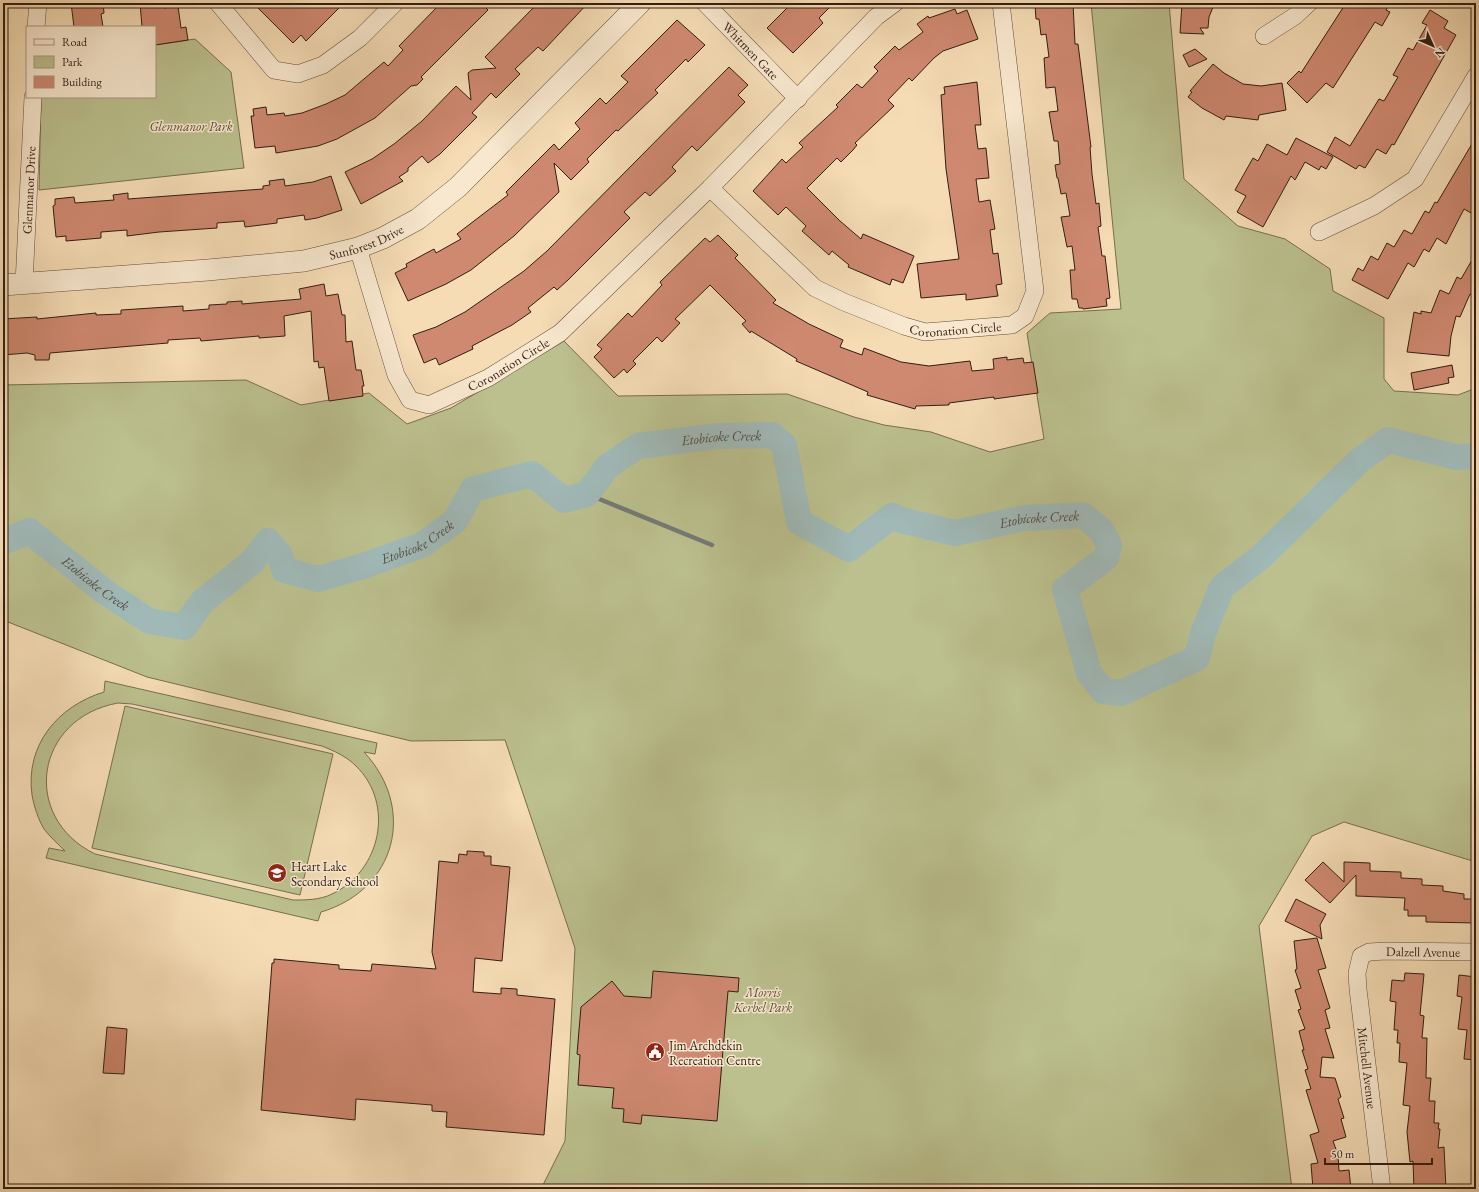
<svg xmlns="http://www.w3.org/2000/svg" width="1479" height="1192" font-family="'EB Garamond',serif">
<rect width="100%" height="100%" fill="#f5dcb5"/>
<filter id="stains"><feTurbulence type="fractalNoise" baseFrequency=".005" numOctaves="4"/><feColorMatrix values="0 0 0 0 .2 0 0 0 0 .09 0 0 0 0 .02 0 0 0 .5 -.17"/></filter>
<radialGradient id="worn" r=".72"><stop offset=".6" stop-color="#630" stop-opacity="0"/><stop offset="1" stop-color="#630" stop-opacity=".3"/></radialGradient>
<!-- green -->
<g fill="#bbc08e" stroke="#776e50" fill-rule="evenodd">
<polygon points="1091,3 1169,3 1184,179 1238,226 1285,239 1330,269 1333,291 1384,318 1384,379 1394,391 1458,395 1476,388 1476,862 1344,822 1312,836 1259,926 1292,1189 541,1189 565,1141 575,948 505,740 411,741 147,677 3,620 3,385 246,380 301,405 369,393 407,424 451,408 564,341 618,396 787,394 854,417 884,425 931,432 990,452 1044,439 1027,333 1050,313 1121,309"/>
<polygon points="195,39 231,72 244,168 39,190 41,97 155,97 155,45"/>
<path d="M 105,681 L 377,743 L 375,754 L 364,752 C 417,809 396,890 321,912 L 318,921 L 46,858 L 49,848 L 65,851 C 58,844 50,837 44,829 C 38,819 34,806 32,795 C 25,745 58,706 104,692 ZM 118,703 L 132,704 L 322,746 C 334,751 346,756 356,766 C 395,804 381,871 332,894 C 320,900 306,900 293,900 L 95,854 C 20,817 35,718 118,703 Z"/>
<polygon points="125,706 333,754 300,895 92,848"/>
</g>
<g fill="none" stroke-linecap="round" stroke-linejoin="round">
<!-- stream -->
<polyline stroke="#747b75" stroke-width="4.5" points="587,494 712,545"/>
<!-- river -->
<path stroke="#a0b9b7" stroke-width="26" id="s1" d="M 3,542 L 29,531 L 105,592 L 149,621 L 184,627 L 203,601 L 252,562 L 268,541 L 280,555 L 284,570 L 318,579 L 363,566 L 422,545 L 455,521 L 473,489 L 532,474 L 564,500 L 587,494 L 608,466 L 638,446 L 718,436 L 772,435 L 784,445 L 799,522 L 849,549 L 892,516 L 901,520 L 955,533 L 1024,518 L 1083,515 L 1101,530 L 1109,545 L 1106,558 L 1065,589 L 1089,673 L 1103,691 L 1121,693 L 1197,658 L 1203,633 L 1222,587 L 1262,556 L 1360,460 L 1388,440 L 1456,457 L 1476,456"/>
</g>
<!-- building -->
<g fill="#cf8971" stroke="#331d12">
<polygon points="71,3 103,3 104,13 101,14 103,27 74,27"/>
<polygon points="140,3 164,3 164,8 178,6 181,28 186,27 188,40 155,45 155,27 142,27"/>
<polygon points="253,3 344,3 306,41 301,35 293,43"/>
<polygon points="441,3 481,3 488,10 421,77 423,79 417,85 411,86 375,118 337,139 318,146 276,153 275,146 255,148 251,116 254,116 253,109 266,107 267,115 284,113 285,116 302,113 326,104 345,95 384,62 388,66 403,50 399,46"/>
<polygon points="538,3 588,3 543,51 538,47 515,69 520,74 496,98 491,93 472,113 477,117 440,154 428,163 422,156 408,168 408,171 399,177 403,181 361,204 345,172 372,159 394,144 422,121 456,86 471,100 468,73 472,70 496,68 485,57"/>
<polygon points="792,3 834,3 819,18 823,23 793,53 767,28"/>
<polygon points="1049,3 1073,3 1075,44 1078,44 1091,147 1090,147 1092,174 1096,204 1099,203 1101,226 1098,227 1102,256 1105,256 1110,298 1106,299 1107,306 1083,309 1083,308 1079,308 1077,299 1072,299 1070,270 1075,270 1072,246 1067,247 1061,217 1070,216 1066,193 1061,194 1058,178 1057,178 1055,165 1060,164 1058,141 1054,141 1049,112 1058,111 1055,87 1046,88 1044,58 1049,57 1046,34 1041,35 1039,19 1036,19 1035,5"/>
<polygon points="1182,3 1203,3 1213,7 1209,17 1208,28 1200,28 1204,34 1180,33"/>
<polygon points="1346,3 1390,3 1386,10 1390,12 1382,26 1375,22 1333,88 1326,83 1307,103 1287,83 1299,71 1301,73"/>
<polygon points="955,9 957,14 967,10 978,39 943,51 934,58 912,81 909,78 888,100 894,106 855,143 857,145 853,150 841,162 837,158 807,188 840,221 861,239 863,234 914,256 903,283 892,279 890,285 848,267 849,265 832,251 829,255 802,231 806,226 786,207 778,215 753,191 782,159 786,163 803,147 799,143 838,107 836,105 857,84 862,88 878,71 874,67 895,46 899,50 923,32 917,24 928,16 929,18"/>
<polygon points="1430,10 1448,21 1444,28 1456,35 1394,145 1392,144 1386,154 1377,149 1365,168 1359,165 1356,169 1327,152 1335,137 1350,146 1379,99 1384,101 1398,77 1393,75 1408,48 1413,50 1427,25 1422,23"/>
<polygon points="677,20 705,45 688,62 686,59 655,90 658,93 618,131 616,130 587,159 589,162 571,180 554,163 559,192 514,236 471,270 446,284 408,301 395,273 407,267 406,264 434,249 436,253 461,239 457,234 508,195 506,192 554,144 559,150 580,129 575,123 600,98 606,104 628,82 621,76"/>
<polygon points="1195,49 1207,59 1189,67 1183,55"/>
<polygon points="1213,64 1224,73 1243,84 1261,86 1282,83 1286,110 1259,115 1258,120 1226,116 1224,120 1202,108 1188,97 1192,92 1190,91"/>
<polygon points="729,67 748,85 738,95 745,102 697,151 692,146 672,167 676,171 650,196 645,192 624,212 630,218 568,280 557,290 554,287 528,308 531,312 512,325 472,346 473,349 439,365 436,358 424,363 413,335 436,327 465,312 524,271 547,251"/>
<polygon points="977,82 981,125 975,125 978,149 986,148 989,178 976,179 979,202 990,200 995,229 990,230 993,254 998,253 1002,284 996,285 998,296 966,300 966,294 921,298 917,264 959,259 946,169 941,95 945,94 944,87"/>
<polygon points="1476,137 1476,205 1471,213 1464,209 1446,244 1437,238 1429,252 1424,249 1414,267 1408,263 1388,299 1352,280 1358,268 1363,271 1371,256 1378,260 1387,243 1394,247 1404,230 1412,234 1425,211 1429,213 1435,202 1437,203"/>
<polygon points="1296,138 1333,157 1326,169 1321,166 1319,170 1305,162 1295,180 1291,176 1263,227 1237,212 1246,196 1235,190 1253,158 1258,161 1267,144 1287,155"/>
<polygon points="331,176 342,210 317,218 305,220 304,215 277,219 277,223 245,227 244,221 217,223 217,228 159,232 127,236 127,230 101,232 101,238 66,241 66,236 56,237 53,206 55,205 55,199 74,197 75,203 114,200 113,195 128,193 128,199 263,189 263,186 270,185 269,181 284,179 285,186 313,182"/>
<polygon points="718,235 738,255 735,258 776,300 773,303 809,324 843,340 840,347 862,355 864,348 901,362 929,366 970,361 972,371 994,369 993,359 1007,357 1007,360 1023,358 1024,363 1033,362 1038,393 994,399 994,397 949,403 949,405 916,406 915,409 867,395 868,392 796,361 797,359 751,331 750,333 742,324 746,321 710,285 675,319 680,323 662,342 657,337 633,361 636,364 627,373 624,369 614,378 594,357 602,349 597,345 628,313 632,317 662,285 660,282 705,238 710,242"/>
<polygon points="1476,253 1476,297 1470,294 1460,317 1456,316 1451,336 1449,356 1407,352 1414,312 1421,314 1421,311 1431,313 1440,290 1449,294 1457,277 1461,279"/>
<polygon points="324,284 326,296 338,294 342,315 345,315 346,342 352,341 356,370 361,370 364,386 362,386 363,396 329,401 324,367 319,368 318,361 314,362 311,311 284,316 285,336 259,338 259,336 201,341 200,338 168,340 168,343 144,345 50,353 49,360 35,360 35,355 27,353 3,355 3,319 37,317 37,319 96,313 96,315 121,314 121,310 183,306 183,311 209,309 209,305 227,304 227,302 242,301 242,304 301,299 299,289"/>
<polygon points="1452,365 1454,377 1448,378 1449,383 1414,390 1411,373"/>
<polygon points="467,851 484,852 484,856 491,856 491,865 510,867 502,961 475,958 473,992 501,994 501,988 517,989 517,995 555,999 544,1135 446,1127 447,1112 432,1111 432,1105 356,1099 355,1120 261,1110 272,963 274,963 274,959 339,965 339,969 371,971 372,964 436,969 432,952 439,861 458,863 459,854 467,855"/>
<polygon points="1323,862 1344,882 1344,862 1370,863 1370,871 1401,872 1401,878 1422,879 1422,885 1443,886 1443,891 1464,894 1464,899 1476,899 1476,923 1426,922 1426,916 1408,916 1408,910 1404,910 1405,898 1356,896 1356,875 1330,903 1305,880"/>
<polygon points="1296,899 1326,914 1320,925 1322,939 1285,921"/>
<polygon points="1317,938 1326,968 1318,970 1330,1008 1325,1010 1330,1028 1325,1029 1334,1058 1322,1057 1320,1077 1335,1078 1341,1097 1338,1099 1344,1118 1341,1119 1346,1137 1333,1141 1338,1155 1339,1171 1349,1170 1351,1189 1313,1189 1311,1164 1318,1163 1310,1135 1319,1132 1306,1090 1311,1089 1305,1070 1308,1069 1302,1050 1304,1050 1299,1031 1305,1029 1298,1010 1301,1009 1295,990 1301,988 1295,970 1297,969 1294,941"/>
<polygon points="653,971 739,978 738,992 728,991 717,1121 642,1115 641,1124 623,1122 624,1109 612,1108 614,1088 578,1085 580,1055 577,1054 581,1007 612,981 624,996 651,998"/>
<polygon points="1405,973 1424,974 1420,1015 1424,1016 1422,1038 1427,1038 1426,1078 1431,1078 1429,1101 1435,1101 1434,1123 1439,1123 1438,1129 1440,1129 1438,1148 1444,1147 1446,1189 1414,1189 1413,1161 1410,1162 1407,1132 1410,1106 1403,1105 1407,1063 1399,1062 1400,1043 1397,1043 1398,1030 1394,1030 1396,1002 1390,1001 1392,980 1404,981"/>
<polygon points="1459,975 1476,977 1476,1060 1464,1059 1467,1030 1458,1029 1462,997 1457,996"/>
<polygon points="107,1027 127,1029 124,1074 103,1073"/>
</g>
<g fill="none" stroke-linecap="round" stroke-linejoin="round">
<defs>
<g id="minor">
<polyline points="218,3 274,70 298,74 323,65 360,38 395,3"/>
<path id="s2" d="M 705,3 L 798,99"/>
<polyline points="36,27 38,3"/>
<polyline points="1264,36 1295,16 1309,3"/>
<path id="s3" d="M 710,188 L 815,288 L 844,302 L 904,326 L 925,332 L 1012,325 L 1025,316 L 1035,291 L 1001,3"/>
<polyline points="1319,232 1374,206 1415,179 1476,76"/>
<path id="s4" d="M 358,248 L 396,375 L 410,400 L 429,405 L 488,378 L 560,333 L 710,188 L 876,17 L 895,3"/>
<path id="s5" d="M 24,284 L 33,97"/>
<path id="s6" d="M 1382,1189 L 1358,989 L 1357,973 L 1361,956 L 1369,952 L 1386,951 L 1476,952"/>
</g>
<g id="tertiary">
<path id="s7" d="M 3,285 L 208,270 L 304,261 L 358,248 L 383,238 L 418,219 L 458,187 L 640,3"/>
</g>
</defs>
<!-- minor casing -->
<use href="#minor" stroke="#644d3b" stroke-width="18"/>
<!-- tertiary casing -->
<use href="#tertiary" stroke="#644d3b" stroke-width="22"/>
<!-- minor -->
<use href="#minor" stroke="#f8e8cf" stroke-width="17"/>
<!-- tertiary -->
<use href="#tertiary" stroke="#f8e8cf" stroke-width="21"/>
</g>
<!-- icons -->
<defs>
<symbol id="school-disc" viewBox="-11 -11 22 22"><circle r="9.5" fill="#8f2418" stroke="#f8e8cf"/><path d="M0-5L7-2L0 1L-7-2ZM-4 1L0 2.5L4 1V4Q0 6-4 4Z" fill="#fff"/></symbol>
<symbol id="civic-disc" viewBox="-11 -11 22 22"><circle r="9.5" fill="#8f2418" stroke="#f8e8cf"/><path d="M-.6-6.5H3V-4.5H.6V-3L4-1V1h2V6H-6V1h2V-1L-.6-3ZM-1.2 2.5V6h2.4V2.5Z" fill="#fff"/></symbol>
</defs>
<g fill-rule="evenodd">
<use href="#school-disc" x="266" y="862" width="22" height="22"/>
<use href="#civic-disc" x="644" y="1041" width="22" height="22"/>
</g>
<g text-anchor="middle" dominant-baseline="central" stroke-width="3" stroke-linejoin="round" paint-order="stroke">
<!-- street labels -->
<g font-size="13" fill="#331d12" stroke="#f8e8cf">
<text stroke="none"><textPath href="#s2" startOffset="66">Whitmen Gate</textPath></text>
<text stroke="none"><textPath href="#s5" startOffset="94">Glenmanor Drive</textPath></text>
<text stroke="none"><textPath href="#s7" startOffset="367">Sunforest Drive</textPath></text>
<text stroke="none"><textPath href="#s3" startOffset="294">Coronation Circle</textPath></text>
<text stroke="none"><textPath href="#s4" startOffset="270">Coronation Circle</textPath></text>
<text stroke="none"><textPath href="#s6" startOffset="298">Dalzell Avenue</textPath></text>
<text transform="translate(1367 1068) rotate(83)">Mitchell Avenue</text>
</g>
<!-- park labels -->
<g font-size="13" font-style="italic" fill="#5c4e37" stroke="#f8e8cf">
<text x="191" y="126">Glenmanor Park</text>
<text x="763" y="992">Morris<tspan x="763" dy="15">Kerbel Park</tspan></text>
</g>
<!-- poi labels -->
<g font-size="13" fill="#331d12" stroke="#f8e8cf" text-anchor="start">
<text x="291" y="866">Heart Lake<tspan x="291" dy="15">Secondary School</tspan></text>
<text x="669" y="1045">Jim Archdekin<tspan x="669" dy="15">Recreation Centre</tspan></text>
</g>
<!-- water labels -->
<g font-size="14" font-style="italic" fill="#544c44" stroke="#f8e8cf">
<text stroke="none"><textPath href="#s1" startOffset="872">Etobicoke Creek</textPath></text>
<text stroke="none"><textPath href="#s1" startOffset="1279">Etobicoke Creek</textPath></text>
<text stroke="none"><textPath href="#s1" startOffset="511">Etobicoke Creek</textPath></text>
<text stroke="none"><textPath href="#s1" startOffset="113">Etobicoke Creek</textPath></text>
</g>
</g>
<!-- margin -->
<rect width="1479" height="1192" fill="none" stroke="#f5dcb5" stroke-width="16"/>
<rect x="4" y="4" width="1471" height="1184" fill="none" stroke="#331d12" stroke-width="2"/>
<rect x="8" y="8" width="1463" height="1176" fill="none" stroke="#331d12"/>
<!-- legend -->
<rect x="26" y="26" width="130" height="72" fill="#f8e8cf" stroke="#a99783"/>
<rect x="34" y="39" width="20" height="6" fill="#f8e8cf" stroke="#a99783"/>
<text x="62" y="46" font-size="12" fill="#331d12">Road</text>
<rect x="34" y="56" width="20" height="12" fill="#bbc08e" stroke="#a99783"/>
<text x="62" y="66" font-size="12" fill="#331d12">Park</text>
<rect x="34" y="76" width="20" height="12" fill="#cf8971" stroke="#a99783"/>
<text x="62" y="86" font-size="12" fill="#331d12">Building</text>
<!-- north arrow -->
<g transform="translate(1433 46) rotate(135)" stroke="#f8e8cf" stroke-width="3" paint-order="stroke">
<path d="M0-3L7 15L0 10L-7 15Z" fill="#331d12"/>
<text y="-6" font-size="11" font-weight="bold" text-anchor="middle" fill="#331d12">N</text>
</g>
<!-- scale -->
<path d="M1325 1158v6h107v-6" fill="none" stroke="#331d12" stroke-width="2"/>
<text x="1331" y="1158" font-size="12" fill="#331d12" stroke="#f8e8cf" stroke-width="3" paint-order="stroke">50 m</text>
<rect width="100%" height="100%" filter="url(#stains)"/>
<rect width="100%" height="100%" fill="url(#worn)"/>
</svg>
